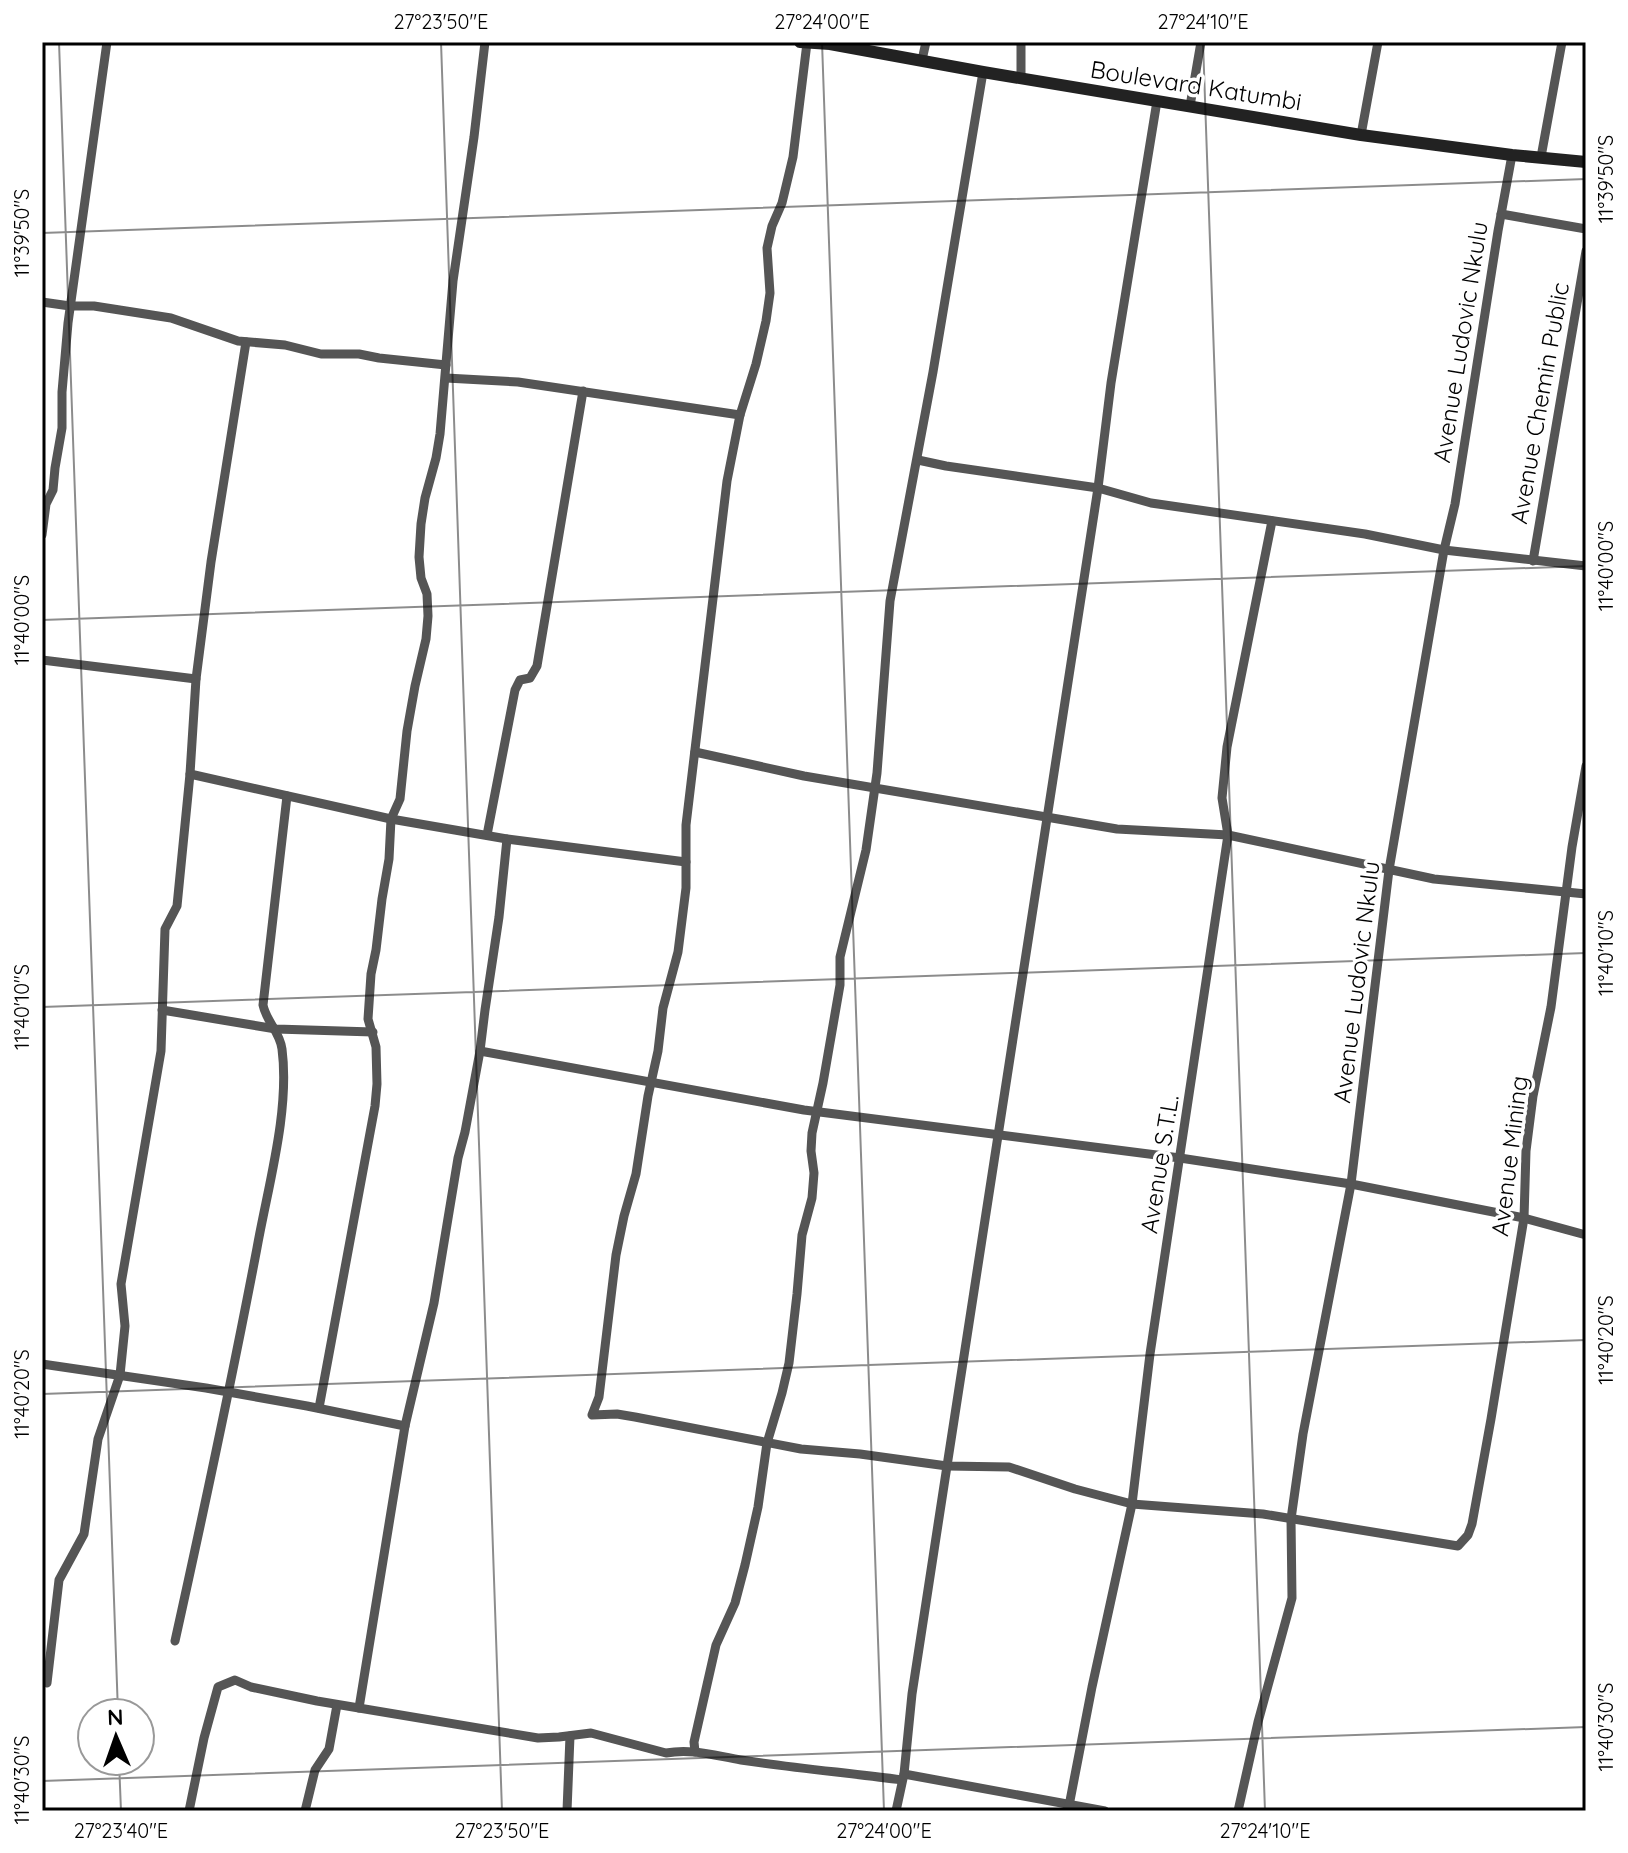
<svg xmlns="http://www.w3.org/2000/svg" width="1628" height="1853" font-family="Quicksand,sans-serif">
<rect width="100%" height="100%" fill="#fff"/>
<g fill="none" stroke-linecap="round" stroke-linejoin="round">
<!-- street -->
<g stroke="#555" stroke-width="9">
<polyline points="1021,42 1021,78"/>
<polyline points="807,43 793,157 782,203 772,226 767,248 770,293 766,321 756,364 740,415 727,481 686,825 686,888 678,952 663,1008 658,1051 648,1096 636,1174 624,1216 616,1255 599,1397 592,1415 617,1414 635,1417 801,1449 860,1454 947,1466 1009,1467 1075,1489 1132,1504 1263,1514 1458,1546 1468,1535 1472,1524 1491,1419 1524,1218 1526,1151 1533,1096 1551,1007 1572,847 1586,766"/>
<polyline points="922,60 926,42"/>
<polyline points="1190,106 1201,42"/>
<polyline points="1361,135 1378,42"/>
<polyline points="1541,157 1562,42"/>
<polyline points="1501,214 1586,229"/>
<polyline points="42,302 70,306 94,306 171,318 238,341 285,345 321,354 359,354 379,358 446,365"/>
<polyline points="446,378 518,382 740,415"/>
<polyline points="918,460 946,466 1098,488 1151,503 1365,534 1444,550 1586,566"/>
<polyline points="42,535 46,504 53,490 55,468 62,428 62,392 68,323 107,42"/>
<polyline points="1533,561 1586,251"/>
<polyline points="42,660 196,679"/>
<polyline points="695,752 804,776 1117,829 1228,835 1434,879 1586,894"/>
<polyline points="190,774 391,819 507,839 686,862"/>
<polyline points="487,835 515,690 520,680 530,678 537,666 583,391"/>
<polyline points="162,1010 276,1029 373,1032"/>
<polyline points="480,1051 804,1110 1180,1158 1351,1184 1524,1218 1586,1235"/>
<polyline points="42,1364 206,1388 307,1406 405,1426"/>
<polyline points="319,1408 375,1106 377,1084 376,1047 368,1019 371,974 376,950 382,899 389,859 391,819 400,799 407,731 415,686 426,639 428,616 427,594 421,578 419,557 421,524 425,498 436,458 440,434 453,281 474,137 485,42"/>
<path d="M 175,1641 C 204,1510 232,1379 257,1248 C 268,1186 290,1111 282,1049 C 280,1032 266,1021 263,1005 L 287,796"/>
<polyline points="47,1683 59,1580 84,1534 98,1439 120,1375 125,1326 121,1284 161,1051 165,929 177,906 190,774 196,679 211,562 246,342"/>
<polyline points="359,1708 405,1426 434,1303 458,1158 465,1132 480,1051 485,1010 499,917 507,839"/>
<polyline points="695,1752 694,1742 716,1645 735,1603 745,1565 758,1507 767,1443 782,1393 789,1363 797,1294 802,1235 812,1198 814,1173 811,1151 812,1133 823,1083 840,985 840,957 866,850 877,773 890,601 933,372 983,72"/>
<polyline points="904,1774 1105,1811"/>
<path d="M 189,1811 L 204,1738 L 218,1687 L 235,1680 L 251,1687 L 317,1701 L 538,1738 L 559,1737 L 591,1733 L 666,1753 C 692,1748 716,1756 741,1760 C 794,1768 849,1773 902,1780"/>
<polyline points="305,1811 315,1770 329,1749 337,1705"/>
<polyline points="567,1811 570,1736"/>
<polyline points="896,1811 904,1774 912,1694 947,1466 1098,488 1111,383 1157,101"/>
<polyline points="1068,1811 1092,1687 1132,1504 1150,1354 1228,835 1222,798 1227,747 1272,521"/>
<polyline points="1238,1811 1258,1722 1292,1598 1291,1519 1303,1434 1351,1184 1389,870 1444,550 1455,504 1498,231 1512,155"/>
</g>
<!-- secondary -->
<polyline stroke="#222" stroke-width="12" points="800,42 830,44 983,72 1361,135 1512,155 1586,162"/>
</g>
<!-- ticks -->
<path fill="none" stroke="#000" stroke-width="2" stroke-opacity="0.45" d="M 59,42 L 118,1713M 441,42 L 502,1811M 822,42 L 884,1811M 1203,42 L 1265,1811M 1585,42 L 1586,77M 42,233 L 1586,179M 42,620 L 1586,566M 42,1007 L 1586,953M 42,1394 L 1586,1340M 119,1761 L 121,1811M 42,1781 L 1586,1727"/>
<g text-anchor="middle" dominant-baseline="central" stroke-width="7" stroke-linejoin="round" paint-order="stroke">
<!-- street labels -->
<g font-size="24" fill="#000" stroke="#fff">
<text transform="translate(1196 85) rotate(9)">Boulevard Katumbi</text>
<text transform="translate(1460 342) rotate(-81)">Avenue Ludovic Nkulu</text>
<text transform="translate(1539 403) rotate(-80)">Avenue Chemin Public</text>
<text transform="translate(1356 982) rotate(-83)">Avenue Ludovic Nkulu</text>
<text transform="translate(1509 1156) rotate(-83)">Avenue Mining</text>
<text transform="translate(1159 1164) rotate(-81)">Avenue S.T.L.</text>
</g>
</g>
<!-- border -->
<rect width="1628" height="1853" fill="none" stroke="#ffffff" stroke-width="88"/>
<!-- north arrow -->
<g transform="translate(116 1737) rotate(358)"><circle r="38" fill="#ffffff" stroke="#999999" stroke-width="2"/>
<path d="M0-6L14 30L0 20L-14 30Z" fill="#000000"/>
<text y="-12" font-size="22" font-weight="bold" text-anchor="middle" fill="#000000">N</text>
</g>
<rect x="44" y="44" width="1540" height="1765" fill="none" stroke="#000" stroke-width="3"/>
<g font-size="20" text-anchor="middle" fill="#000">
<text x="441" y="29">27°23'50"E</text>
<text x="822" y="29">27°24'00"E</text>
<text x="1203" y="29">27°24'10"E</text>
<text transform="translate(1606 179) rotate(-90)" y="7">11°39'50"S</text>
<text transform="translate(22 233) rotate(-90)" y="7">11°39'50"S</text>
<text transform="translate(1606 566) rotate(-90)" y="7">11°40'00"S</text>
<text transform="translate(22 620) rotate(-90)" y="7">11°40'00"S</text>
<text transform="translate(1606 953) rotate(-90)" y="7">11°40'10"S</text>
<text transform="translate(22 1007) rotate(-90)" y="7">11°40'10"S</text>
<text transform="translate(1606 1340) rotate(-90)" y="7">11°40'20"S</text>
<text transform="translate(22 1394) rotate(-90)" y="7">11°40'20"S</text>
<text transform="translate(1606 1727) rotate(-90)" y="7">11°40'30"S</text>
<text transform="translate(22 1780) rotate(-90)" y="7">11°40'30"S</text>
<text x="121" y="1838">27°23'40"E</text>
<text x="502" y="1838">27°23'50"E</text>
<text x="884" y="1838">27°24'00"E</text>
<text x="1265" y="1838">27°24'10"E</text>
</g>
</svg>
